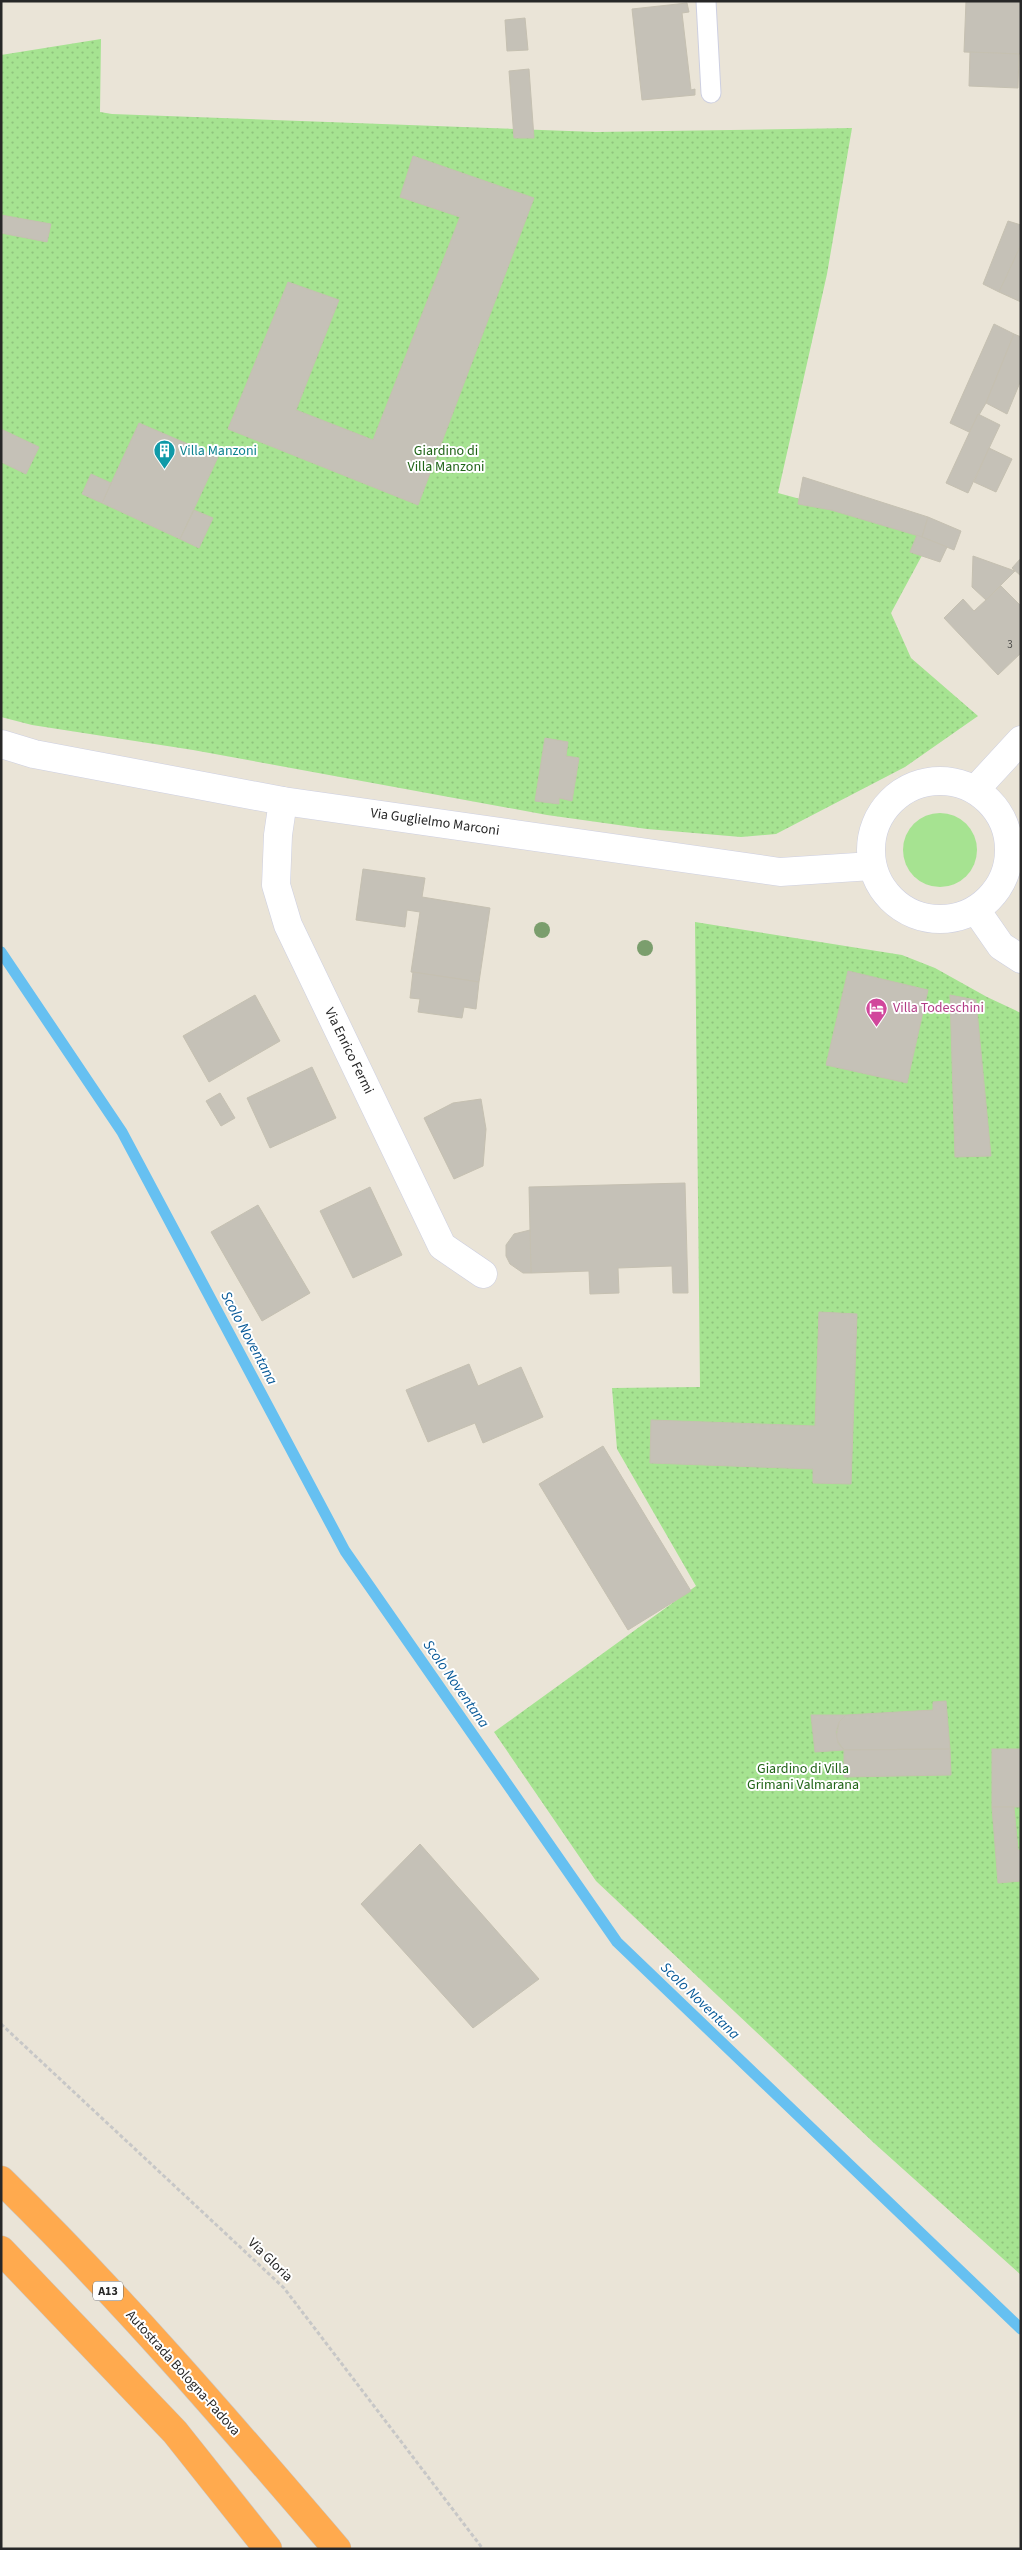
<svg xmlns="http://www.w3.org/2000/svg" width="1022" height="2550" font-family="'Source Sans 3',sans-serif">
<defs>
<pattern id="garden-dots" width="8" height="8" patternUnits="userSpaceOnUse" patternTransform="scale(1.25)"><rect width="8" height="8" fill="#a6e391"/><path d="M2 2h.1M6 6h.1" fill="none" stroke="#8fc37d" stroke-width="1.8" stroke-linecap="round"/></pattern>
</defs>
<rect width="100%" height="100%" fill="#eae4d7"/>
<!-- grass -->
<circle fill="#a6e391" cx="940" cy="850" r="37"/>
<!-- garden -->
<g fill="url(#garden-dots)">
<polygon points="101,39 100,112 112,114 596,132 852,128 827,274 778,493 933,535 891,613 911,658 978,716 905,767 776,834 741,837 647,829 547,815 193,750 32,725 1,717 1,55"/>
<polygon points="695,922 902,955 935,968 987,997 1021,1013 1021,2275 874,2143 596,1881 494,1732 696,1586 617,1449 612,1388 700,1387"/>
</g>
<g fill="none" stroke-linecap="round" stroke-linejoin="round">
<!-- stream -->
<polyline stroke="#66c0f1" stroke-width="11" points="1,952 122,1132 345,1551 617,1942 1021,2329"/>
</g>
<!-- building -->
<g fill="#c5c1b7" stroke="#c5c0b1">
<polygon points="966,1 1021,1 1021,54 964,52"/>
<polygon points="687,3 689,12 682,13 691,90 695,89 695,95 642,100 632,9"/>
<polygon points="525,18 528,50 507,51 505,20"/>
<polygon points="970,52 1019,54 1018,88 969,86"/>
<polygon points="529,69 534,138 514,138 509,71"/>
<polygon points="413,156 534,198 418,505 228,429 288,282 339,300 296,410 373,440 460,217 400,197"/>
<polygon points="1,215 51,224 47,242 1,233"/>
<polygon points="1008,221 1021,225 1021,245 999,292 983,284"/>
<polygon points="1021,245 1021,302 999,292"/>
<polygon points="994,324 1014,334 986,403 969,432 950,423"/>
<polygon points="1014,334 1021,337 1021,380 1007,414 986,403"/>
<polygon points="978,414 1000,425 968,493 946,483"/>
<polygon points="139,423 218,457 180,539 102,503"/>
<polygon points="1,429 39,447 26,474 1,462"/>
<polygon points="989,448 1012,459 996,492 974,482"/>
<polygon points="91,474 111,483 102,503 82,494"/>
<polygon points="803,477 928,517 922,537 831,510 798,504"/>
<polygon points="194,510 213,518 199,548 180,539"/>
<polygon points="928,517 961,531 954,550 922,537"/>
<polygon points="917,535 947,547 940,562 910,552"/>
<polygon points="973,556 1015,571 986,600 972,587"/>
<polygon points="1021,558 1021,576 1012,568"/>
<polygon points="1001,586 1021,606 1021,653 998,675 944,618 963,599 974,611"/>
<polygon points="545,738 568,742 566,756 579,758 572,801 559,798 559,804 535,801"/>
<polygon points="363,869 425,878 422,897 490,908 479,982 411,972 420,912 407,910 405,927 356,920"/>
<polygon points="848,971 928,990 907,1083 826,1065"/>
<polygon points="413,972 479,982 476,1009 464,1007 462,1018 418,1012 420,999 410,998"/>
<polygon points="255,995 280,1041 209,1082 183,1036"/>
<polygon points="950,995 976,1000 991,1156 955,1157"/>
<polygon points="312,1067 336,1118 270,1148 247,1098"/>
<polygon points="220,1093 235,1118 221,1126 206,1101"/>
<polygon points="481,1099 486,1129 483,1166 454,1179 424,1118 453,1103"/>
<polygon points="685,1183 688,1293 673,1293 672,1266 618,1268 619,1293 590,1294 589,1271 531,1273 529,1187"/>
<polygon points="370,1187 402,1255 353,1278 320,1211"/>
<polygon points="258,1205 310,1293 262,1321 211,1232"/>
<polygon points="530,1230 531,1273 523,1273 510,1264 506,1256 506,1245 514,1234"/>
<polygon points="819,1312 857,1314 851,1484 813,1483 813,1469 650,1463 651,1420 815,1426"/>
<polygon points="469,1364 478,1386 521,1367 543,1417 483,1443 475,1423 428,1442 406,1390"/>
<polygon points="603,1446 691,1591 628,1630 539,1484"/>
<polygon points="946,1701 950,1749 844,1750 836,1739 839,1722 846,1715 933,1710 933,1702"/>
<polygon points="811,1715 846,1715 839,1722 836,1732 838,1743 844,1750 815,1752"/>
<polygon points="950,1749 951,1775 844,1777 844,1750"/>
<rect x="992" y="1749" width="29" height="58"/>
<polygon points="992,1807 1014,1807 1018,1850 1021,1850 1021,1881 998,1883"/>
<polygon points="420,1844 539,1979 473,2028 361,1904"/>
</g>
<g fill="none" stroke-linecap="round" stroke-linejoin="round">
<defs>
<polyline id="service" points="706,1 711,93"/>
<polyline id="minor" points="283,801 278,835 276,885 288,925 442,1246 483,1274"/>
<g id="tertiary">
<polyline points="1,744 34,754 283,801 780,872 872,866"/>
<circle cx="940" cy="850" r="69"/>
<polyline points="975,790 1021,740"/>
<polyline points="976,910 1001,946 1021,959"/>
</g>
<g id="motorway">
<path d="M 1,2180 C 120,2296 229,2423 337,2549"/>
<polyline points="1,2250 175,2432 268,2549"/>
</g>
</defs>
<!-- service casing -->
<use href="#service" stroke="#cdcfe1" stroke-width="21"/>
<!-- minor casing -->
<use href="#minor" stroke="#cdcfe1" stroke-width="29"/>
<!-- tertiary casing -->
<use href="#tertiary" stroke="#cdcfe1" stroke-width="29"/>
<!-- motorway casing -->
<use href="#motorway" stroke="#c7c7c7" stroke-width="29"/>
<!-- path -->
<polyline stroke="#c7c7c7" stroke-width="3" stroke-dasharray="4 2.5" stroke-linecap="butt" points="1,2024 284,2288 483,2549"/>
<!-- service -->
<use href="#service" stroke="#fff" stroke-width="19"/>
<!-- minor -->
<use href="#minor" stroke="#fff" stroke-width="28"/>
<!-- tertiary -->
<use href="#tertiary" stroke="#fff" stroke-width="28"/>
<!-- motorway -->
<use href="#motorway" stroke="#ffaa4e" stroke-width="28"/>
</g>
<!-- trees -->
<g fill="#7b9e6d">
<circle cx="542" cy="930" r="8"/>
<circle cx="645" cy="948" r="8"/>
</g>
<!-- icons -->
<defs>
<symbol id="building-pin" viewBox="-11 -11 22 30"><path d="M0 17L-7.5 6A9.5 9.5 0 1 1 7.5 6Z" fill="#0f9aa8" stroke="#fff"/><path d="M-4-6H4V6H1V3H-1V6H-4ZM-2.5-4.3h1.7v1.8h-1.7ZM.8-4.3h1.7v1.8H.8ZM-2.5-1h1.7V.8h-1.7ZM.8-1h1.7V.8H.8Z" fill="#fff"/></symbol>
<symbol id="hotel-pin" viewBox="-11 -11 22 30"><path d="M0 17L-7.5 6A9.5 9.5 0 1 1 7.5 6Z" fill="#d1479c" stroke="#fff"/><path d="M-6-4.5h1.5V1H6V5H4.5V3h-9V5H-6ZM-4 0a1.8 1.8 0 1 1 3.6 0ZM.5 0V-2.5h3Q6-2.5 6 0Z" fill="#fff"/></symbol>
</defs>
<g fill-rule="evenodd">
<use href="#building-pin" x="152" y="438" width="25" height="34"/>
<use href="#hotel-pin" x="864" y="996" width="25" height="34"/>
</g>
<g text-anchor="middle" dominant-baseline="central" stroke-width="4" stroke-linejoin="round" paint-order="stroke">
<!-- number labels -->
<g font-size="11" fill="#4e4e4b">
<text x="1010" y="644">3</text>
</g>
<!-- shield labels -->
<rect fill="#fff" stroke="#686868" stroke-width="1" x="93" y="2281.5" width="30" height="19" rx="4"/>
<g font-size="12" font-weight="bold" fill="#272727">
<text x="108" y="2291">A13</text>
</g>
<!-- culture labels -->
<g font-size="14" fill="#0d838f" stroke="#fff" text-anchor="start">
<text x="180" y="451">Villa Manzoni</text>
</g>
<!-- park labels -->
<g font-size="14" fill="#206417" stroke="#fff">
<text x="446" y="451">Giardino di<tspan x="446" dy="16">Villa Manzoni</tspan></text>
<text x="803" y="1769">Giardino di Villa<tspan x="803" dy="16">Grimani Valmarana</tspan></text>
</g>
<!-- street labels -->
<g font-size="14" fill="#272727" stroke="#fff">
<text transform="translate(435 822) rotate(8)">Via Guglielmo Marconi</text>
<text transform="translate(349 1051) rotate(64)">Via Enrico Fermi</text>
<text transform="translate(270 2260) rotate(44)">Via Gloria</text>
<text transform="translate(183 2373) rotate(48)">Autostrada Bologna-Padova</text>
</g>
<!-- hotel labels -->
<g font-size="14" fill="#b23c85" stroke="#fff" text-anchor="start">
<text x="893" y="1008">Villa Todeschini</text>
</g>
<!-- water labels -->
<g font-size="15" font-style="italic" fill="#095a98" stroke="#fff">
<text transform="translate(249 1338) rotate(62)">Scolo Noventana</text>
<text transform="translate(456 1684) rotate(55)">Scolo Noventana</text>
<text transform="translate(700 2001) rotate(44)">Scolo Noventana</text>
</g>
</g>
<!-- border -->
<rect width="1022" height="2550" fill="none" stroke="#272727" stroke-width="5"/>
</svg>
